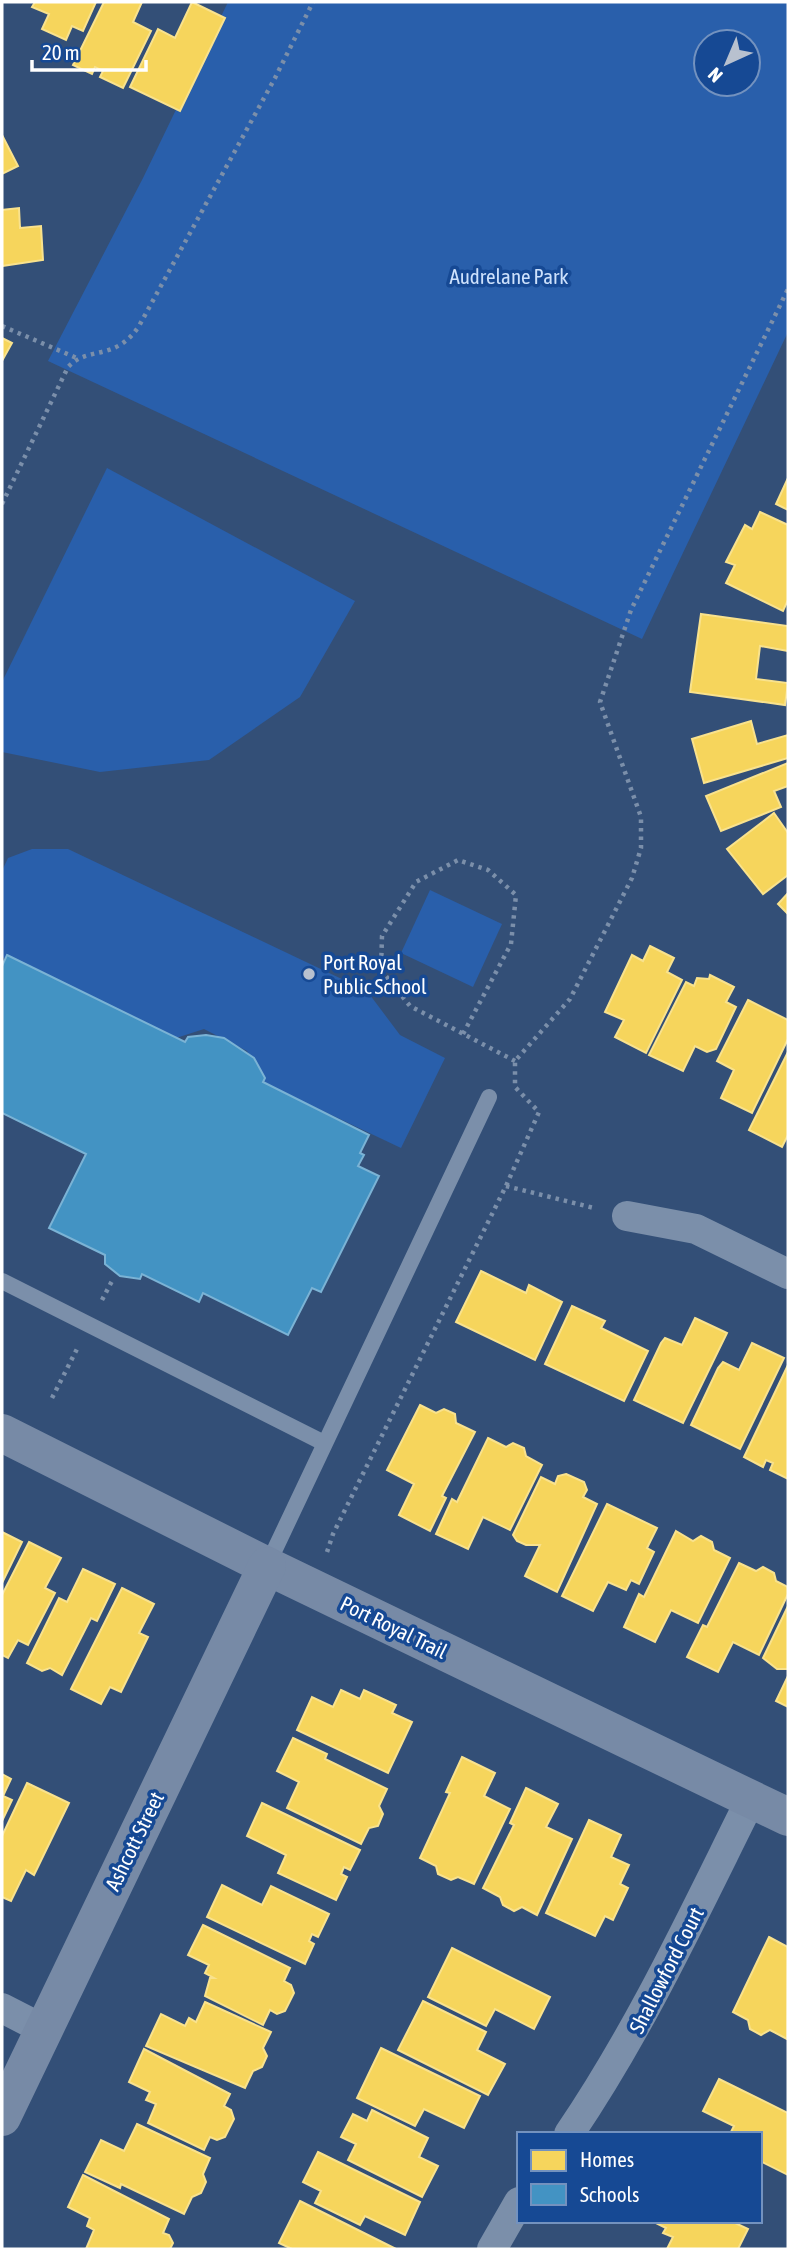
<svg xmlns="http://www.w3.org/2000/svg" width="790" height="2251" font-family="'Asap Condensed',sans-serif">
<rect width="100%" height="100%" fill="#334f77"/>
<!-- green -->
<g fill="#295fab" fill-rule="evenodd">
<path d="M 228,2 L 788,2 L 788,332 L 642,639 L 48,361 L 143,178 ZM 706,42 L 748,42 L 748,84 L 706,84 Z"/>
<polygon points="107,468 355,601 300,697 209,760 100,772 2,752 2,682"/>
<polygon points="32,849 68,849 367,991 400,1035 445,1058 401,1148 266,1084 247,1051 204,1029 173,1039 2,957 2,871 8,858"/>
<polygon points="430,890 502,924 473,987 401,953"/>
</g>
<!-- homes -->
<g fill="#f6d55c" stroke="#f9e28d" stroke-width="2">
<polygon points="35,2 96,2 83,31 72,26 66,40 42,29 49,14 32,7"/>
<polygon points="104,2 142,2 133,22 151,31 123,88 100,77 103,71 95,67 92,74 73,65"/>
<polygon points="192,2 225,18 180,111 130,87 158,29 175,38"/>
<polygon points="2,135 18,166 2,174"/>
<polygon points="19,208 20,228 41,226 43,260 2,266 2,210"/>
<polygon points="2,338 12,343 2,361"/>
<polygon points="788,478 788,510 776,504"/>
<polygon points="760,512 788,525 788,600 783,611 726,583 735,565 726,562 745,525 752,529"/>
<polygon points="701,614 788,626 788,651 760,646 756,679 788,683 785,705 690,692"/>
<polygon points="751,721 757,744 788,735 788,758 704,783 692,739"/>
<polygon points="788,763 788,786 774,791 781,807 721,831 706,796"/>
<polygon points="774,813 788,833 788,875 763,894 727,849"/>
<polygon points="788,893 788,914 778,904"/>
<polygon points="650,946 674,958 667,972 682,980 646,1053 615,1037 624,1020 605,1012 632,955 643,961"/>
<polygon points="710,975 734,987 726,1002 736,1007 716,1049 707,1052 695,1046 683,1071 649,1055 686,982 694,986 697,978 709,979"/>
<polygon points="748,1000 788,1020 788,1039 752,1113 721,1098 734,1070 717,1061"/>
<polygon points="788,1052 788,1135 782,1147 749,1130"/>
<polygon points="481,1271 526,1293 529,1285 562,1302 535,1360 456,1322"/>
<polygon points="572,1306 605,1321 601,1328 648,1351 624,1401 545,1364"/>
<polygon points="695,1318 727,1333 683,1423 634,1400 661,1343 665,1338 682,1345"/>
<polygon points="752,1343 784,1358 740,1449 691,1425 718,1368 723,1362 739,1370"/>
<polygon points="788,1365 788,1479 770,1470 773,1463 766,1460 763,1467 744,1457"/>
<polygon points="420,1405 436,1413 444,1409 455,1414 456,1423 475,1432 442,1496 446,1498 430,1531 399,1515 414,1484 387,1470"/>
<polygon points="488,1438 506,1447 513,1443 524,1448 526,1456 542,1465 510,1530 483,1517 468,1549 436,1534 452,1499 457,1502"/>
<polygon points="566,1474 584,1482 587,1490 583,1497 597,1504 557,1592 525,1576 540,1545 526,1545 517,1541 513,1535 541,1477 555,1484 558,1476"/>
<polygon points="607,1504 657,1528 647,1548 654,1552 639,1584 631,1580 626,1590 608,1582 593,1611 562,1596"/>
<polygon points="676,1531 693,1541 701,1536 712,1542 714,1550 730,1558 698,1623 671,1610 655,1642 624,1627 639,1594 644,1597"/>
<polygon points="2,1532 22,1542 2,1583"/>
<polygon points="29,1542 61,1558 45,1588 55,1593 28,1645 18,1640 8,1658 2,1655 2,1595"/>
<polygon points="739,1563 756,1571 763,1567 774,1573 776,1581 788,1587 788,1594 759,1655 733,1642 718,1672 687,1657 703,1625 707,1627"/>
<polygon points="83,1569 115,1584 97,1621 91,1618 62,1675 50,1668 42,1671 27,1663 59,1598 67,1602"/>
<polygon points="122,1588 154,1604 139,1633 148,1637 121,1692 110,1687 101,1704 71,1689"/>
<polygon points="788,1606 788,1669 777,1669 763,1658"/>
<polygon points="788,1676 788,1707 776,1701"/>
<polygon points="341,1690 360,1699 364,1690 396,1705 392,1713 412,1722 388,1773 297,1730 312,1697 333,1707"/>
<polygon points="293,1738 327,1754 325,1759 387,1789 379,1806 383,1814 378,1826 369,1828 361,1844 287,1808 299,1782 277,1771"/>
<polygon points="462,1757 495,1773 484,1796 510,1809 474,1884 458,1877 451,1880 438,1874 436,1866 420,1858 450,1793 446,1792"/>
<polygon points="2,1774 11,1779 3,1796 12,1800 2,1821"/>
<polygon points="27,1783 69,1803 34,1875 26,1870 11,1901 2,1897 2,1836"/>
<polygon points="526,1788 558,1804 546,1827 572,1839 537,1915 522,1907 514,1911 503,1905 500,1897 483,1888 514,1825 510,1823"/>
<polygon points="262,1803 360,1850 350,1870 344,1867 341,1874 347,1877 336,1900 278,1873 286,1855 247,1836"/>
<polygon points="589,1820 621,1835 611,1857 629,1865 620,1884 628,1888 613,1920 605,1916 595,1936 546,1913"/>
<polygon points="222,1885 262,1905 271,1886 329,1914 318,1937 312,1934 309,1941 314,1944 305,1964 207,1917"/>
<polygon points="203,1925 290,1968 284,1981 291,1985 294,1993 285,2011 277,2014 270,2010 263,2025 205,1996 210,1978 214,1978 205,1973 209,1965 188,1955"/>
<polygon points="769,1937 788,1947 787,2039 770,2030 761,2035 750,2029 748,2020 733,2012"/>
<polygon points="452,1948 550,1997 534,2029 495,2009 486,2026 428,1997"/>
<polygon points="423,2001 486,2032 477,2050 505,2064 488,2095 398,2050"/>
<polygon points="205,2002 271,2032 263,2048 267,2056 262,2067 253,2071 245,2088 146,2046 161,2014 185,2026 189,2018 196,2022"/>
<polygon points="381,2048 480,2096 464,2128 424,2109 415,2126 357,2098"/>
<polygon points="144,2049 230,2094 224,2106 231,2110 234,2119 225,2137 217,2140 210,2137 204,2150 148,2123 156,2104 146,2100 150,2092 129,2082"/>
<polygon points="719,2079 788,2113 788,2175 760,2161 760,2134 734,2134 731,2132 734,2126 703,2111"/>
<polygon points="372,2110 428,2138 419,2157 438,2166 422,2197 348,2160 356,2144 341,2137 353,2114 367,2121"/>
<polygon points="137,2124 210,2158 203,2174 206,2182 201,2193 192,2197 184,2214 121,2184 120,2188 85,2172 101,2140 124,2151"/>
<polygon points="318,2152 420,2202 405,2235 365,2216 360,2225 315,2203 321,2191 303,2182"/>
<polygon points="83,2175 169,2219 163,2233 169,2235 173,2243 170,2249 86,2249 94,2230 87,2226 90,2218 68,2207"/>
<polygon points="300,2201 396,2249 292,2249 279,2243"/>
<polygon points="652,2221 731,2221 748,2229 738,2249 667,2249 673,2237 663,2233 666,2228"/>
</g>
<!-- schools -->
<polygon fill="#4393c3" stroke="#7bb3d5" stroke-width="2" points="7,955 185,1042 188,1037 206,1035 224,1038 254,1058 265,1078 263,1082 369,1135 360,1153 364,1155 358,1166 379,1176 321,1292 312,1288 288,1335 203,1293 199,1302 142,1274 140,1279 120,1276 105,1264 105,1255 49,1228 86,1154 2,1113 2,966"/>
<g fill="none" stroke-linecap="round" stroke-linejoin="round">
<!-- path -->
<g stroke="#7b8faa" stroke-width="4.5" stroke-dasharray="3.5 5" stroke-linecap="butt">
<polyline points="2,326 79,359"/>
<path d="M 2,504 L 68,367 C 89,345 115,362 139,326 L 275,78 L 313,2"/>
<polyline points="463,1034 511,944 516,895 488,870 458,860 416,882 382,936 381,970 410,1006 515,1061"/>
<polyline points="506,1186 594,1208"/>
<polyline points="102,1300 113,1279"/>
<polyline points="52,1398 77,1349"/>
<polyline points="327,1552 333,1534 506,1186 539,1112 515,1087 515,1061 570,999 632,878 641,848 641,817 600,702 631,610 788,289"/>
</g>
<!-- lane -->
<g stroke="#7b8faa" stroke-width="16">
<polyline points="2,1281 324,1443"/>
<polyline points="267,1566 489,1097"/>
</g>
<!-- street -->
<g stroke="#7b8faa" stroke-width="30">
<polyline points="627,1216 696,1229 788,1274"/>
<polyline points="2,2008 43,2029"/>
<path d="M 569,2134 C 641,2028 694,1913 751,1799"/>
<polyline points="492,2249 519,2202"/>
</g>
<!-- secondary -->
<g stroke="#778aa6" stroke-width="38">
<polyline points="2,1433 267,1566 788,1817"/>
<polyline points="2,2117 267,1566"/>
</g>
</g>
<!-- markers -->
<circle fill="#b8c1cf" stroke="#164994" stroke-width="2.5" cx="309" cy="974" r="7"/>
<g text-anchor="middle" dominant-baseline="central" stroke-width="7" stroke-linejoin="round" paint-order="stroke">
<!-- park labels -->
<g font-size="21" fill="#cde1fc" stroke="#164994">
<text x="509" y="276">Audrelane Park</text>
</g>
<!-- poi labels -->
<g font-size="21" fill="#fff" stroke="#164994" text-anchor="start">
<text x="323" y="962">Port Royal<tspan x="323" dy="24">Public School</tspan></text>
</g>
<!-- street labels -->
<g font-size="21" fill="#fff" stroke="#164994">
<text transform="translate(394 1627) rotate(26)">Port Royal Trail</text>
<text transform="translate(134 1841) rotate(-64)">Ashcott Street</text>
<text transform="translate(666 1970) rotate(-63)">Shallowford Court</text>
</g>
</g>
<!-- border -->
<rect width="790" height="2251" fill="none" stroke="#ffffff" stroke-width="7"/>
<!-- legend -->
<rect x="517" y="2132" width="245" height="91" fill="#164994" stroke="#7392bf" stroke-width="2"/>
<rect x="531" y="2150" width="35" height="21" fill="#f6d55c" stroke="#7392bf" stroke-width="2"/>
<text x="580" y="2167" font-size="21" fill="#ffffff">Homes</text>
<rect x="531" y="2184" width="35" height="21" fill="#4393c3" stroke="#7392bf" stroke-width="2"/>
<text x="580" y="2202" font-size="21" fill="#ffffff">Schools</text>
<!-- north arrow -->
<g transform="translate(727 63) rotate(224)"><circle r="33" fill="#164994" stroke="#7392bf" stroke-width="2"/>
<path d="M0-5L12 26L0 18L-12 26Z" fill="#b8c1cf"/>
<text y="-10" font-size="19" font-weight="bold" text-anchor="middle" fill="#ffffff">N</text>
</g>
<!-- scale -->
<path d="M32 60v10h114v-10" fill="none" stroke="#ffffff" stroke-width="3.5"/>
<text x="42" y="60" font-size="21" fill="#ffffff" stroke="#164994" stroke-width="5" paint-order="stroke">20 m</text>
</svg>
